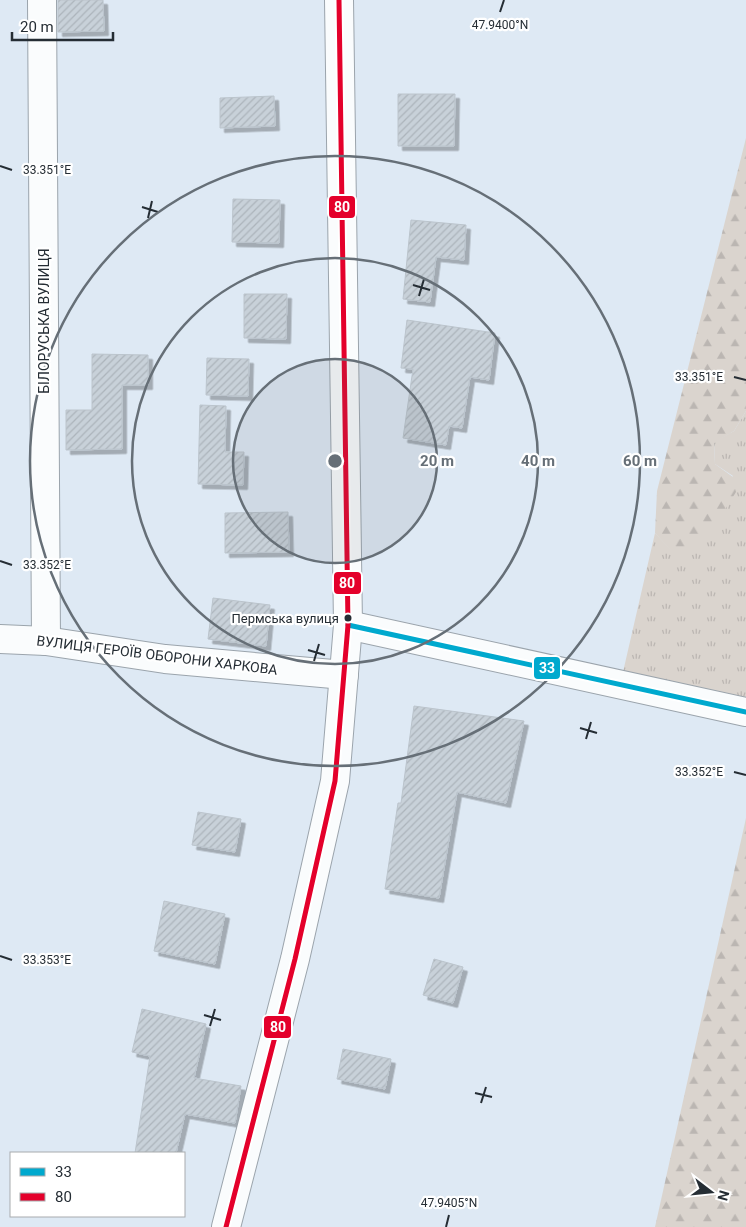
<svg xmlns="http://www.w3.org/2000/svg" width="746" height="1227" font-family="Roboto,sans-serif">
<defs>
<pattern id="grass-tufts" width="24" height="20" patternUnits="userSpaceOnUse" patternTransform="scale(1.25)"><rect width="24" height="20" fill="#dad4ce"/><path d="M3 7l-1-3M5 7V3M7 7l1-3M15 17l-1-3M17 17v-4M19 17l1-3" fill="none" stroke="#bbb6b2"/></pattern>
<pattern id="forest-firs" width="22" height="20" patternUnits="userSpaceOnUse" patternTransform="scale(1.25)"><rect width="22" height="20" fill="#dad4ce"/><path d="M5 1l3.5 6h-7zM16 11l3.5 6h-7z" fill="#bbb6b2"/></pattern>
<pattern id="building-hatch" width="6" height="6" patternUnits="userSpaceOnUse" patternTransform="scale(1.25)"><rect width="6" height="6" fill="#c8d1d9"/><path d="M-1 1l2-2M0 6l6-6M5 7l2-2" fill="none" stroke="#acb4bb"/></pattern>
<filter id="shadow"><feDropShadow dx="4.5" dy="4.5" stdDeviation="0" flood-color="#0004"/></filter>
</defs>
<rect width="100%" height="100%" fill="#dee9f4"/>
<!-- grass -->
<polygon fill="url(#grass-tufts)" points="746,411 746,712 620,685 655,533 673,552 733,476 715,464 714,442 734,431"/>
<!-- forest -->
<g fill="url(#forest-firs)">
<polygon points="746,138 746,411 734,431 714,443 715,464 733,477 736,492 716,524 695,548 673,553 655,533 657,491"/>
<polygon points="746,818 746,1227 655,1227"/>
</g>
<!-- building -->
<g fill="url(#building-hatch)" stroke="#bbc4cc" filter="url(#shadow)">
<polygon points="58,0 103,0 104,31 58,32"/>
<polygon points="398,94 455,94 454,146 398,146"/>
<polygon points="274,96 275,126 220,128 220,98"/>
<polygon points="233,199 280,200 279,243 232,242"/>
<polygon points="411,220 466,225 464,260 436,257 430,302 403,299"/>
<polygon points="244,294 287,294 286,339 244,338"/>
<polygon points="407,320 495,333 489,380 470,377 462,428 449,426 446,445 403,438 413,369 401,368"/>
<polygon points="92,354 148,355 148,385 122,385 122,449 66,450 66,410 92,410"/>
<polygon points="207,358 249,359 248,396 206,395"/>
<polygon points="200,405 226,406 225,452 244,452 243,485 198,484"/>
<polygon points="288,512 289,552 225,553 225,513"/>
<polygon points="213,598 270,605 266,646 208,639"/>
<polygon points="414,706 524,721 506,803 457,792 439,898 385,889 398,803 401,803"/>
<polygon points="198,812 241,819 235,852 192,845"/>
<polygon points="164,901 225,914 215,964 154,951"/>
<polygon points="434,959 463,967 453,1003 423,995"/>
<polygon points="142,1009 206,1024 194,1078 241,1086 235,1123 185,1114 176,1153 135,1153 150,1056 132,1052"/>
<polygon points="343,1049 391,1059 385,1089 337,1079"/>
</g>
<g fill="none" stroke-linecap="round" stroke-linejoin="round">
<defs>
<g id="minor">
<polyline points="42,0 46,641"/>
<polyline points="348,625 746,712"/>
<polyline points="0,639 46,641 165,659 344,675"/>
</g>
<polyline id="tertiary" points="226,1227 295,959 335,781 348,625 339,0"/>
</defs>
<!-- minor casing -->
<use href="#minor" stroke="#9ba4ac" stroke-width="30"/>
<!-- tertiary casing -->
<use href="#tertiary" stroke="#9ba4ac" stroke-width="30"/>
<!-- minor -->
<use href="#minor" stroke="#fafcfd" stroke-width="28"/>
<!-- tertiary -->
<use href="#tertiary" stroke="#fafcfd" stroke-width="28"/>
<defs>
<polyline id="bus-1" points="348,625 746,712"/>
<polyline id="bus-2" points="226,1227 295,959 335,781 348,625 339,0"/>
</defs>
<!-- bus-1 casing -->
<use href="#bus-1" stroke="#fff" stroke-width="9"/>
<!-- bus-2 casing -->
<use href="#bus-2" stroke="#fff" stroke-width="9"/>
<!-- bus-1 -->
<use href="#bus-1" stroke="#00a9ce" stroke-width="5"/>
<!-- bus-2 -->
<use href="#bus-2" stroke="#e4002b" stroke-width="5"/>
</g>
<!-- ticks -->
<path fill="none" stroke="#252d34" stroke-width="2" d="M 500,12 L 504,0M 0,166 L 12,170M 142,207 L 158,212M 148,218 L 152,201M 413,285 L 430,290M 419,296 L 424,279M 734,377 L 746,380M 0,561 L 12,565M 308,650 L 325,655M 314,661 L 319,644M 580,728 L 597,733M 586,739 L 591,722M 734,772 L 746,775M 0,956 L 12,960M 204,1015 L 221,1020M 210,1026 L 215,1009M 475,1093 L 492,1097M 481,1103 L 486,1087M 446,1227 L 449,1215"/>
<!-- distance rings -->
<circle cx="335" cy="461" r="102" fill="#666f77" fill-opacity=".12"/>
<g fill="none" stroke="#666f77" stroke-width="2.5">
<circle cx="335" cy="461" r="102"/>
<circle cx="335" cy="461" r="203"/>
<circle cx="335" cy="461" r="305"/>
</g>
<!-- markers -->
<circle fill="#252d34" stroke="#fff" stroke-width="2" cx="348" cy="618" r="4.5"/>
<g text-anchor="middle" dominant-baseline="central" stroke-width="4.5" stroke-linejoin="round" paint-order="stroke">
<!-- bus labels -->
<g font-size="13" fill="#252d34" stroke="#fff" text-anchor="end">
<text x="339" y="618">Пермська вулиця</text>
</g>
<!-- street labels -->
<g font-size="14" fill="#252d34" stroke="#fff">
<text transform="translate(44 321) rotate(-90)">БІЛОРУСЬКА ВУЛИЦЯ</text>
<text transform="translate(157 655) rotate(7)">ВУЛИЦЯ ГЕРОЇВ ОБОРОНИ ХАРКОВА</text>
</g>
</g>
<g font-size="12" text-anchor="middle" fill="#252d34" stroke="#fff" stroke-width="4.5" stroke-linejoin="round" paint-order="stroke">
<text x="500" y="29">47.9400°N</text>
<text x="47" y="174">33.351°E</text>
<text x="699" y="381">33.351°E</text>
<text x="47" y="569">33.352°E</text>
<text x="699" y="776">33.352°E</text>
<text x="47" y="964">33.353°E</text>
<text x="449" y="1207">47.9405°N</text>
</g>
<circle cx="335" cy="461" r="8" fill="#666f77" stroke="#fff" stroke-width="2.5"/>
<g font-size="15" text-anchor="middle" font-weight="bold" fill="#666f77" stroke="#fff" stroke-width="4.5" stroke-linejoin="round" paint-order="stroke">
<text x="437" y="466">20 m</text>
<text x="538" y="466">40 m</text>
<text x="640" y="466">60 m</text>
</g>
<g stroke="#fff" stroke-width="2">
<rect x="328" y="195" width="28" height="24" rx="5" fill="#e4002b"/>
<rect x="333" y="571" width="29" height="24" rx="5" fill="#e4002b"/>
<rect x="533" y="656" width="28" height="24" rx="5" fill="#00a9ce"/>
<rect x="263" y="1015" width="29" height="24" rx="5" fill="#e4002b"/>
</g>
<g font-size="14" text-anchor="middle" font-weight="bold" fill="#fff">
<text x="342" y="212">80</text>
<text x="347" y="588">80</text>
<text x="547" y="673">33</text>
<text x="278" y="1032">80</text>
</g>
<!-- legend -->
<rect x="10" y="1152" width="175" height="65" fill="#ffffff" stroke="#a8abae"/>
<rect x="20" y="1168" width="25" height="8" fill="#00a9ce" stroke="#a8abae"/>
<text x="55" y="1177" font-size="15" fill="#252d34">33</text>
<rect x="20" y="1193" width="25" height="8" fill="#e4002b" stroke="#a8abae"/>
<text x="55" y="1202" font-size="15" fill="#252d34">80</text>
<!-- north arrow -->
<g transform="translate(711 1192) rotate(106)" stroke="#ffffff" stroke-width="4" paint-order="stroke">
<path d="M0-4L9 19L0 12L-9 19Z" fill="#252d34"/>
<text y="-8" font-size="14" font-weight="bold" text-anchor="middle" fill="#252d34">N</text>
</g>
<!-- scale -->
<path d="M12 32v8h101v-8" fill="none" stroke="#252d34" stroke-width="2.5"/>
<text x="20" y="32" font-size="15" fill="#252d34" stroke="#ffffff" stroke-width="4" paint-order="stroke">20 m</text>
</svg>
